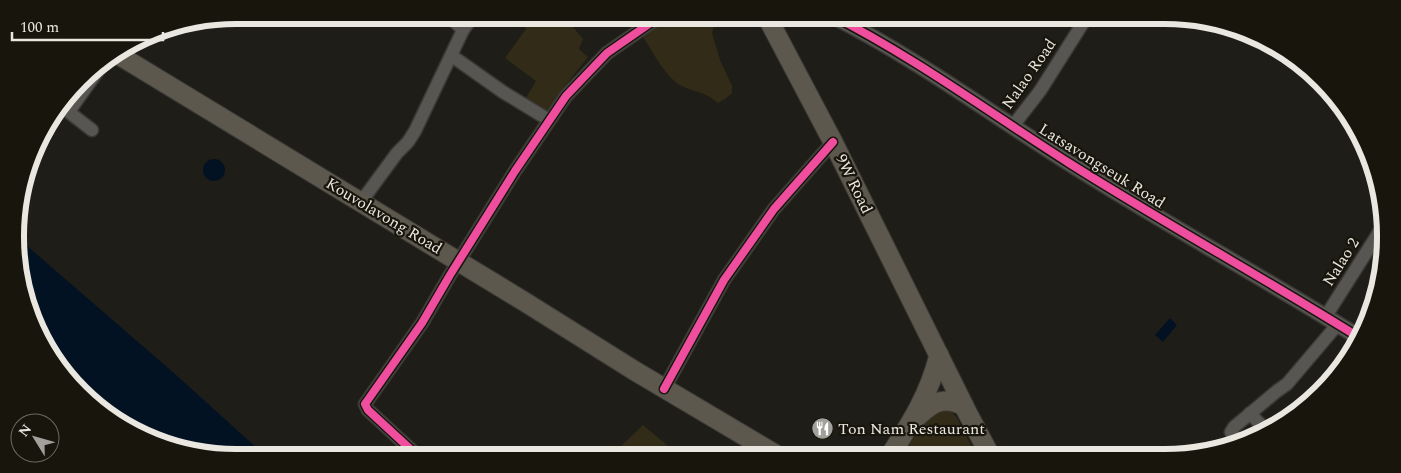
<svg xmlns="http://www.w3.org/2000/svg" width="1401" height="473" font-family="Spectral,serif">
<rect width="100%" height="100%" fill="#1e1d18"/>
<!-- green -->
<g fill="#322b17">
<polygon points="526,15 563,15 583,39 579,49 588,57 561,91 554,103 546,111 542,112 524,101 536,81 505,58 526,29 522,22"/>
<path d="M 674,15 L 723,15 L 716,19 L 712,33 L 720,60 L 732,86 L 732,93 L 725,99 L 718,103 C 704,91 697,93 682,86 C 667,80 652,50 643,37 L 651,29 Z"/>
<polygon points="949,409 957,418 977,457 900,457 930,415"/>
<polygon points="643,425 681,457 620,457 614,453"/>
</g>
<!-- water -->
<g fill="#031222">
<circle cx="214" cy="170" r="11"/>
<polygon points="19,239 175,374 268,458 236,458 179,451 113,421 52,360 22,294"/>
<polygon points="1170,318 1177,325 1163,342 1155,335"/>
</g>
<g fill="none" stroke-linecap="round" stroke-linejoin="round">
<defs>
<g id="minor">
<polyline points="448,15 463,30"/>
<polyline points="853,26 860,15"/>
<polyline points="452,56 503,92 549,120"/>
<polyline points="125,58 129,46"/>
<polyline points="1012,127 1040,91 1088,15"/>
<polyline points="92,130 70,113 70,110 105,61"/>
<polyline points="361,202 397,153 408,142 415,131 463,30 474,15"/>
<polyline points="1326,316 1383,226"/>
<polyline points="664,389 724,280 774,209 833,142"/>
<polyline points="1250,413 1267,432"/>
<polyline points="1237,443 1237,440 1231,432 1234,427 1277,391 1287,384 1338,324"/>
<polyline points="420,458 368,410 365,404 422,323 450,275 515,171 566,96 607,53 662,15"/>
</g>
<path id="tertiary" d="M 831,15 C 914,57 990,113 1069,163 C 1164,223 1264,278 1360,338"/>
<g id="primary">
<polyline points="766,15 833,142 968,414 991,457"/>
<polyline points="117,54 525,302 635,371 780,457"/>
<path d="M 917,417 C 932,403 943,395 964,406"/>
<path d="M 889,457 C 911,423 929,395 939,355"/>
</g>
</defs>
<!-- minor casing -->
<use href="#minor" stroke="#393834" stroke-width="15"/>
<!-- tertiary casing -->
<use href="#tertiary" stroke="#393834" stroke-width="18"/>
<!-- primary casing -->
<use href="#primary" stroke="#393834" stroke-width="21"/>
<!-- minor -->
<use href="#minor" stroke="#575653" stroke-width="12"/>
<!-- tertiary -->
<use href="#tertiary" stroke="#575653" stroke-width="15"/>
<!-- primary -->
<use href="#primary" stroke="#5c584e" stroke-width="19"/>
<defs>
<g id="cycleway">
<path d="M 831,15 C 914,57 990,113 1069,163 C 1164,223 1264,278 1360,338"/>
<polyline points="664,389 724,280 774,209 833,142"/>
<polyline points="420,458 368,410 365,404 422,323 450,275 515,171 566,96 607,53 662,15"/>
</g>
</defs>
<!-- cycleway casing -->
<use href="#cycleway" stroke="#18150c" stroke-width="11"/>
<!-- cycleway -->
<use href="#cycleway" stroke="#ef4d9e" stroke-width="8"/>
</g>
<!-- icons -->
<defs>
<symbol id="restaurant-disc" viewBox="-11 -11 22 22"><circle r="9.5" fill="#a2a09a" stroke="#18150c"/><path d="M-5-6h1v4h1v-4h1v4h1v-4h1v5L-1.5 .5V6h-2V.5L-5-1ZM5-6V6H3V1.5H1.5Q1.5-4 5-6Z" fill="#fff"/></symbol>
</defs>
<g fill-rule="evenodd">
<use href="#restaurant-disc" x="810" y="416" width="25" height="25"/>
</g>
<g text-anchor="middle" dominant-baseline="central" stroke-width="4.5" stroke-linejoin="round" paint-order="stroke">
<!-- street labels -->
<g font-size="16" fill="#e9e7e0" stroke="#18150c">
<text transform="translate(1029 74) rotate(-55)">Nalao Road</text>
<text transform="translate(1102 166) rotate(32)">Latsavongseuk Road</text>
<text transform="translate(854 184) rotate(64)">9W Road</text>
<text transform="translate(384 216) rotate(31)">Kouvolavong Road</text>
<text transform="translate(1341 262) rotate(-58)">Nalao 2</text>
</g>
<!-- poi labels -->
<g font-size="16" fill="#e9e7e0" stroke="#18150c" text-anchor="start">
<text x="838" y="429">Ton Nam Restaurant</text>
</g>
</g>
<!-- crop -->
<path d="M0 0H1401V473H0ZM236 24H1165A212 212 0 0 1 1377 236V237A212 212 0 0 1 1165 449H236A212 212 0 0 1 24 237V236A212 212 0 0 1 236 24Z" fill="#18150c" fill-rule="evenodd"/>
<path fill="none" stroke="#e9e7e0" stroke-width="6" d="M236 24H1165A212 212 0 0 1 1377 236V237A212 212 0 0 1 1165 449H236A212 212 0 0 1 24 237V236A212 212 0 0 1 236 24Z"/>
<!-- north arrow -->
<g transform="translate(35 438) rotate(307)"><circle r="24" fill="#18150c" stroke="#6c6961"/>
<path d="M0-4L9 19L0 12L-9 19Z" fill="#a2a09a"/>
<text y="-8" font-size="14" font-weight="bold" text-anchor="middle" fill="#e9e7e0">N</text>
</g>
<!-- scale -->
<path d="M12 32v8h151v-8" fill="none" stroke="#e9e7e0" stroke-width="2.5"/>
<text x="20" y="32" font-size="15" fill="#e9e7e0" stroke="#18150c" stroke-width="4" paint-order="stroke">100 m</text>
</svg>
